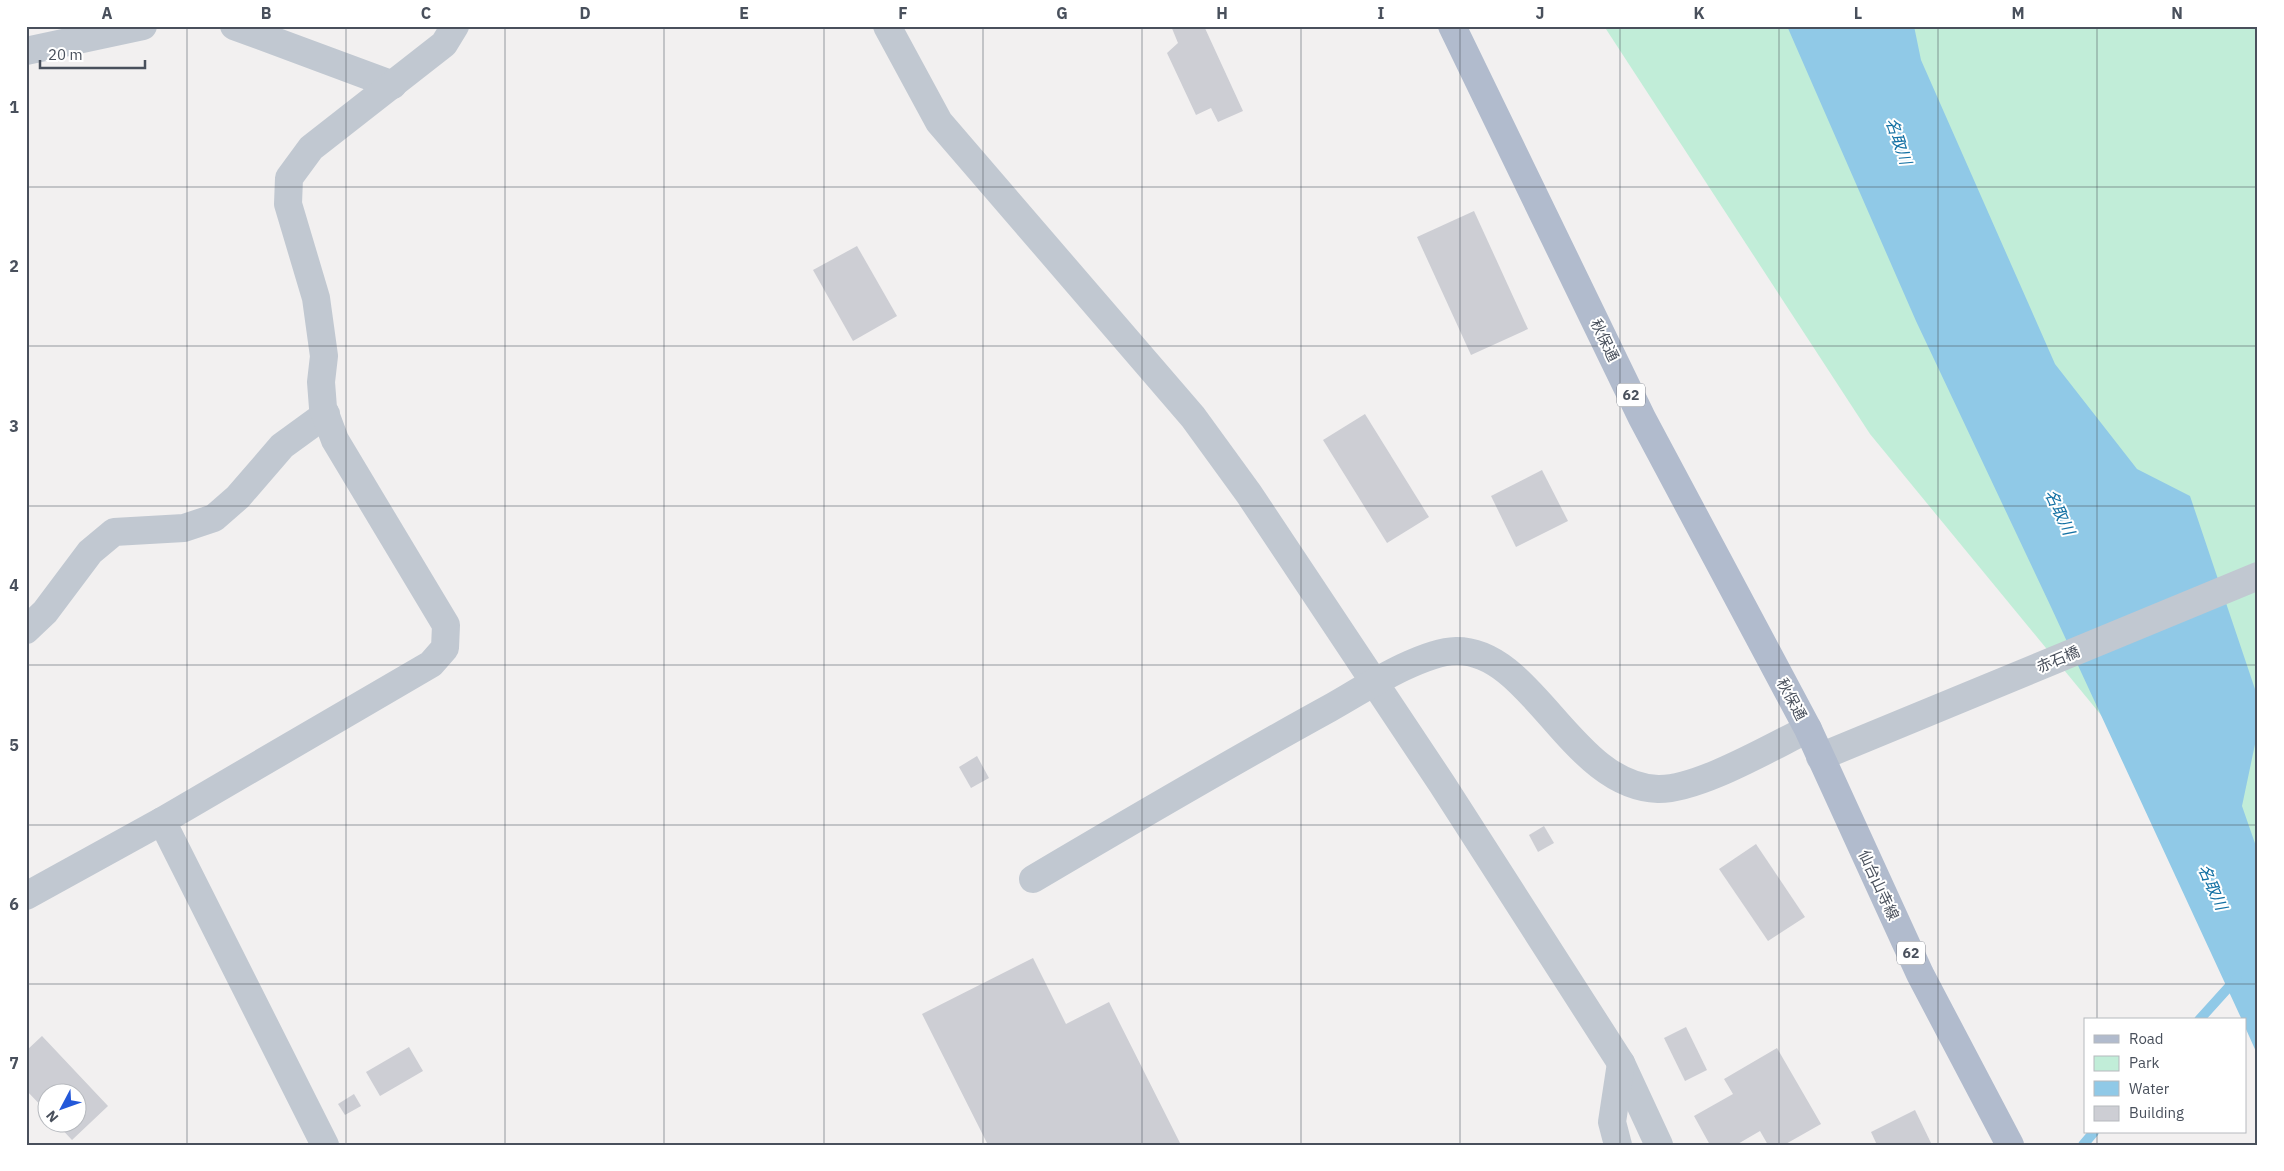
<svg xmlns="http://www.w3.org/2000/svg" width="2284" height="1171" font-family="'IBM Plex Sans','Noto Sans JP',sans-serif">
<rect width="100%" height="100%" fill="#f2f0f0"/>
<!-- green -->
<polygon fill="#c1edd8" points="1604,26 2258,26 2258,906 1870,434"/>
<!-- water -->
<polygon fill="#90c9e7" points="1787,26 1914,26 1921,60 2055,364 2137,469 2190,496 2258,698 2258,730 2242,806 2258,852 2258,1056 2245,1027 2245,1020 2242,1020 2051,607 1916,321"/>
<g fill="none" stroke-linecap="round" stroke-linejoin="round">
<!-- stream -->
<g stroke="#90c9e7" stroke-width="10">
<polyline points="2199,1020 2237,978"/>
<polyline points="2083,1145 2094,1132"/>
</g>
</g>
<!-- building -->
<g fill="#cdced4">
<polygon points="1171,26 1204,26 1243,111 1218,122 1211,108 1196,115 1167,53 1178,43"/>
<polygon points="1474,211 1528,329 1471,355 1417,237"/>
<polygon points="857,246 897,316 853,341 813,270"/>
<polygon points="1365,414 1429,517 1387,543 1323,440"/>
<polygon points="1542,470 1568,521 1516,547 1491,496"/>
<polygon points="977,756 989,778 971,788 959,767"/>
<polygon points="1544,826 1554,843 1538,852 1529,835"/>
<polygon points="1756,844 1805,917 1768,941 1719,869"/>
<polygon points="1033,958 1066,1024 1109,1002 1181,1145 988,1145 922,1014"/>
<polygon points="1686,1027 1707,1070 1685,1081 1664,1038"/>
<polygon points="42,1036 108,1106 72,1140 57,1124 78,1124 78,1094 48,1094 48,1113 26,1090 26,1051"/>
<polygon points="409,1047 423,1071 380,1096 366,1072"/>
<polygon points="1777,1048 1821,1124 1784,1145 1768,1145 1760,1131 1736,1145 1710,1145 1694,1116 1733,1094 1724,1079"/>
<polygon points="354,1094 361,1106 345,1115 338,1104"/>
<polygon points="1915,1110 1932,1145 1877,1145 1871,1132"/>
</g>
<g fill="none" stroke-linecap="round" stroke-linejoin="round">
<!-- minor -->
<g stroke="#c1c8d1" stroke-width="28">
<polyline points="234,26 393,85"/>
<polyline points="887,26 939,122 1193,417 1249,494 1442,784 1621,1063 1659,1145"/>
<polyline points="26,51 143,26"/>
<polyline points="26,630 45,612 90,552 114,532 184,528 214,518 238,497 282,446 326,414"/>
<polyline points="1820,757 2258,576"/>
<path d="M 1033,879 C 1131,821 1230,763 1330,708 C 1362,690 1420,652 1456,651 C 1533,650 1571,786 1658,789 C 1698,790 1771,747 1808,729"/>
<polyline points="26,896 162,821"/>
<polyline points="325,1145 162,821 431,664 445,648 446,625 335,440 323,408 321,382 324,356 316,298 288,204 289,178 311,148 444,44 455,26"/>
<polyline points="1618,1145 1612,1122 1621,1063"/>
</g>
<!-- major -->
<polyline stroke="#b1bbcd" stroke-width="28" points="1452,26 1642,418 1808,729 1920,974 2010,1145"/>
</g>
<!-- grid -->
<path fill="none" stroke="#49505c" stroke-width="1" stroke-opacity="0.55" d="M 187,26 L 187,1145M 346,26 L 346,1145M 505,26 L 505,1145M 664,26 L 664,1145M 824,26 L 824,1145M 983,26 L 983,1145M 1142,26 L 1142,1145M 1301,26 L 1301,1145M 1460,26 L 1460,1145M 1620,26 L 1620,1145M 1779,26 L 1779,1145M 1938,26 L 1938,1145M 2097,26 L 2097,1020M 26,187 L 2258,187M 26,346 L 2258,346M 26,506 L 2258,506M 26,665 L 2258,665M 26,825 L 2258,825M 26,984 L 2258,984M 2097,1132 L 2097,1145"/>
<g text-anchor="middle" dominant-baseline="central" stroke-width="4" stroke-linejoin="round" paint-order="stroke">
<!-- shield labels -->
<g fill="#fff" stroke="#80848d" stroke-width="1">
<rect x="1617" y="383.5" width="28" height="23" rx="4"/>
<rect x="1897" y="941.5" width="28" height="23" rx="4"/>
</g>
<g font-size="14" font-weight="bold" fill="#49505c">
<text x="1631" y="395">62</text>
<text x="1911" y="953">62</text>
</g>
<!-- street labels -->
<g font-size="15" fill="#49505c" stroke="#fff">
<text transform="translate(1605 340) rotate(64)">秋保通</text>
<text transform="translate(2058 659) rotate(-23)">赤石橋</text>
<text transform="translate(1792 699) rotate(62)">秋保通</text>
<text transform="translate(1879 885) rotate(65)">仙台山寺線</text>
</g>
<!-- water labels -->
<g font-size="16" font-style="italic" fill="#1471a4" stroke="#fff">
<text transform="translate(1899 141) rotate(71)">名取川</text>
<text transform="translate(2060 512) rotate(65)">名取川</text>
<text transform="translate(2213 887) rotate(66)">名取川</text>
</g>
</g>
<!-- border -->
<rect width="2284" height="1171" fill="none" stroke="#ffffff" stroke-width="55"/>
<!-- legend -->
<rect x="2084" y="1018" width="162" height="115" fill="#ffffff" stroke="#b6b9be"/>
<rect x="2094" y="1035" width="25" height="8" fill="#b1bbcd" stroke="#b6b9be"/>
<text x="2129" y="1044" font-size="15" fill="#49505c">Road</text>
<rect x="2094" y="1056" width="25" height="15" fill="#c1edd8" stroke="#b6b9be"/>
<text x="2129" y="1068" font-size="15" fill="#49505c">Park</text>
<rect x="2094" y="1081" width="25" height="15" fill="#90c9e7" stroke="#b6b9be"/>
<text x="2129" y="1094" font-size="15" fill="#49505c">Water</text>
<rect x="2094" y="1106" width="25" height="15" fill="#cdced4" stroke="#b6b9be"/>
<text x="2129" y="1118" font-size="15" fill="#49505c">Building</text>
<!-- north arrow -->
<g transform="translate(62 1108) rotate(229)"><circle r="24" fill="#ffffff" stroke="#b6b9be"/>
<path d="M0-4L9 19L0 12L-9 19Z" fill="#2358d9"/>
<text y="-8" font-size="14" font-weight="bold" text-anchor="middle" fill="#49505c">N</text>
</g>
<!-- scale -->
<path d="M40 60v8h105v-8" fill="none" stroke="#49505c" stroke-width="2.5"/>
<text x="48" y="60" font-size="15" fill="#49505c" stroke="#ffffff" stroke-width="4" paint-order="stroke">20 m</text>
<rect x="28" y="28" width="2228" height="1116" fill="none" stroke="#49505c" stroke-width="2"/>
<g font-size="16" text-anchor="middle" font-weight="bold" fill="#49505c">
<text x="107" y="19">A</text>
<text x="266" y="19">B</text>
<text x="426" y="19">C</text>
<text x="585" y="19">D</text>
<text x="744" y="19">E</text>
<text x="903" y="19">F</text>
<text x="1062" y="19">G</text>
<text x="1222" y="19">H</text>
<text x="1381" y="19">I</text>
<text x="1540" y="19">J</text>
<text x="1699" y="19">K</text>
<text x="1858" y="19">L</text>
<text x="2018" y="19">M</text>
<text x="2177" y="19">N</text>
<text x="14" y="113">1</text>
<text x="14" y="272">2</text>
<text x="14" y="432">3</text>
<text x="14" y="591">4</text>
<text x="14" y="751">5</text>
<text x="14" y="910">6</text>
<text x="14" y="1069">7</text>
</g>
</svg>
